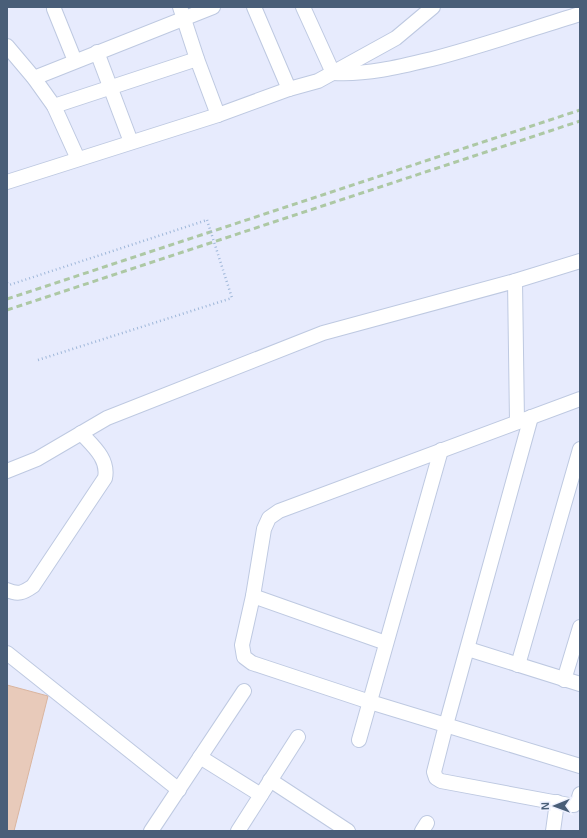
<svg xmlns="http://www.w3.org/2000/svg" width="587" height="838" font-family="Arial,sans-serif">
<rect width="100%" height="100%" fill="#e7ebfd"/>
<!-- water -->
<polygon fill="#e8caba" stroke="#dab59f" points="7,685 48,696 14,831 7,831"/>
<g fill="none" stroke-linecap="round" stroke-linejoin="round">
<defs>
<g id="minor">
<polyline points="180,7 197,59 218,115"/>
<polyline points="254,7 289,89"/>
<path d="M 303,7 L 333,73 C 367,75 399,67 432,59 C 482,46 531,29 580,14"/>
<polyline points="54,9 75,61"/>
<polyline points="7,46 34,78 54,106 78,159"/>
<polyline points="97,52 131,142"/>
<polyline points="34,78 213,7"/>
<polyline points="54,106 197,59"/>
<polyline points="7,182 218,115 289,89 318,81 396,38 433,7"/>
<polyline points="515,281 517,422"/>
<polyline points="580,399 279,511 269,518 264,529 253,596 242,645 244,657 252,663 370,702 580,766"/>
<polyline points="531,417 446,725 434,772 436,778 441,781 569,805 574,805 578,801 580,794"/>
<polyline points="7,471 37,459 107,418 323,333 515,281 580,261"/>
<path d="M 7,590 C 18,595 23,593 33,586 L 105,478 C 109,459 93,446 81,433"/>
<polyline points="253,596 386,643"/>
<polyline points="468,649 580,684"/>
<polyline points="7,653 179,790"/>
<polyline points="518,665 580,449"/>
<polyline points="564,680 580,627"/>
<polyline points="359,740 441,450"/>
<polyline points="200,757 261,795"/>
<polyline points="270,780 348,831"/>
<polyline points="151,831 244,691"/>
<polyline points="238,831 298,737"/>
<polyline points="422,831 427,823"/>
<polyline points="553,831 557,802"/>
</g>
</defs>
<!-- minor casing -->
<use href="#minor" stroke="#bec9e1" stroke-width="16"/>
<!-- path -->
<g stroke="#9fb7d9" stroke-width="2.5" stroke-dasharray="1 3" stroke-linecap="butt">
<polyline points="7,283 9,285 207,220"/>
<polyline points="38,360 232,298"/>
</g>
<!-- minor -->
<use href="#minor" stroke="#fff" stroke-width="14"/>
<!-- rail -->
<g stroke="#adc8a4" stroke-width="3" stroke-dasharray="6 4" stroke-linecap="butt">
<polyline points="7,299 580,110"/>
<polyline points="7,310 580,121"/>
</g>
<!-- path-bridge -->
<polyline stroke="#9fb7d9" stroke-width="2.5" stroke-dasharray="1 3" stroke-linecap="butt" points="207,220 232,298"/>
</g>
<!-- border -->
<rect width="587" height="838" fill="none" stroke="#495e78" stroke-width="16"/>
<!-- north arrow -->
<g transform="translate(555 806) rotate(269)" stroke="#eef1ff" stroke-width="3" paint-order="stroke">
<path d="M0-3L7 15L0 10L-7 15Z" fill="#495e78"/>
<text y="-6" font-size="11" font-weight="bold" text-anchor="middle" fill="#495e78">N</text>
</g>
</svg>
